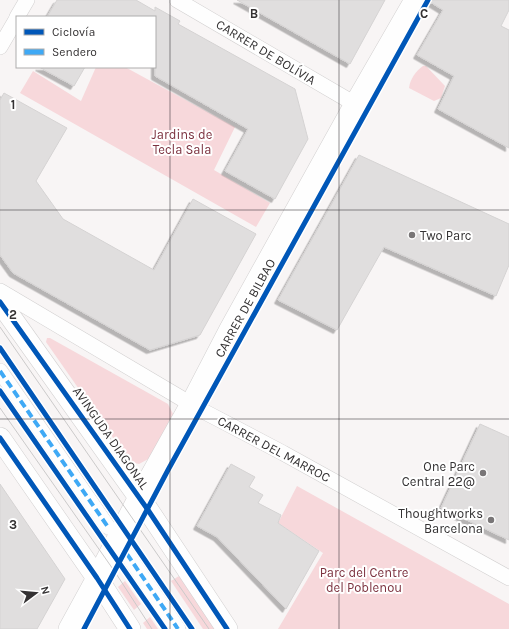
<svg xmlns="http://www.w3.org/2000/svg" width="509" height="629" font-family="Karla,sans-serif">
<defs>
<filter id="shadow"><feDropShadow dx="-3.5" dy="3.5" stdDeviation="0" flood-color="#0004"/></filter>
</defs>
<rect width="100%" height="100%" fill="#f8f5f5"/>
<!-- green -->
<g fill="#f7d8db">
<path d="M 423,66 L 426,66 L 445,86 L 441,98 L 434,101 L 409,88 C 410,79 416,71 423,66 Z"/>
<polygon points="96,67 125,67 235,127 214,170 270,203 256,227 20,93 33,71 81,101"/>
<polygon points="47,338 50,338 168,404 173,414 171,420 150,458 139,464 130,462 46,342"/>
<polygon points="297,486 509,604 509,629 278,629 323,553 278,523"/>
<polygon points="179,576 215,629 203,629 171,581"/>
<polygon points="125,581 141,604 134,610 118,587"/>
<polygon points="150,617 158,629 147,629 143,623"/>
</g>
<!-- building -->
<g fill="#e0dede" stroke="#d5d3d3" filter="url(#shadow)">
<polygon points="57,0 136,0 155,11 155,7 180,21 178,24 295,89 308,139 275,199 225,171 248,129 155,76 155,17 47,17"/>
<polygon points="237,0 385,0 350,64"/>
<polygon points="427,0 509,0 509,10 501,26 509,30 509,148 438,109 454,76 417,55 443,10"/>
<polygon points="39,67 85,67 74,86"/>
<polygon points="4,93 67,128 36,181 63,219 154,270 193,199 256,234 200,335 150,350 13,273 0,255 0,100"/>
<polygon points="359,155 509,224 509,265 496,296 384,247 337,330 278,300"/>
<polygon points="480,424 509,437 509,540 441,508"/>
<polygon points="231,464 255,477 249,487 263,495 258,503 281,515 278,523 319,551 286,609 217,537 197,526"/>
<polygon points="0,484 65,579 37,629 0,629"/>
</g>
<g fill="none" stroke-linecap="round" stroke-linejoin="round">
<defs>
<g id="street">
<polyline points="177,0 355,104"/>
<polyline points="17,17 27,0"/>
<polyline points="0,47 17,18"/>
<polyline points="0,291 201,410 283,453 509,578"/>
<polyline points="0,371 108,527"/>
<polyline points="127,554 178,629"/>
</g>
<g id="secondary">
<polyline points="0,302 148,510 227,629"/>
<polyline points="0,438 97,578 130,629"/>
<polyline points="69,629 97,578 139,497 191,404 230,329 355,104 415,0"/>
</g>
</defs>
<!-- street casing -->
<use href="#street" stroke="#d2d0d0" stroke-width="16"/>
<!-- secondary casing -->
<use href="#secondary" stroke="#d2d0d0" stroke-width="22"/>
<!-- street -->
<use href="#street" stroke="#fefefe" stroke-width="15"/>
<!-- secondary -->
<use href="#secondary" stroke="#fefefe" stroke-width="21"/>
<!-- tram -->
<g stroke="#cbcaca" stroke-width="1">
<polyline points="0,327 209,629"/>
<polyline points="0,408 115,572 152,629"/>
</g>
<!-- quiet -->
<g stroke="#3fa9f5" stroke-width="4" stroke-dasharray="8 4" stroke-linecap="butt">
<polyline points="0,371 108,527"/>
<polyline points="127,554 178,629"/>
</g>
<defs>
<g id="cycleway">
<polyline points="0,302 148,510 227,629"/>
<polyline points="0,348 192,629"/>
<polyline points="0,391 165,629"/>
<polyline points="0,438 97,578 130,629"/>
<polyline points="84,629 168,470 428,0"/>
</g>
</defs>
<!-- cycleway casing -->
<use href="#cycleway" stroke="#fff" stroke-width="8"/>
<!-- cycleway -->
<use href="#cycleway" stroke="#0057b8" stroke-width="5"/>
</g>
<!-- grid -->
<path fill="none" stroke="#343233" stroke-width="1" stroke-opacity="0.55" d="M 170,0 L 170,629M 339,0 L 339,629M 0,210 L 509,210M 0,419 L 509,419"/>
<!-- markers -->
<g fill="#797677" stroke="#fff" stroke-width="1.5">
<circle cx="412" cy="235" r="4"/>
<circle cx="483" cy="473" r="4"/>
<circle cx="491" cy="520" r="4"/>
</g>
<g text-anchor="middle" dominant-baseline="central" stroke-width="4" stroke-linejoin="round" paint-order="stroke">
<!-- street labels -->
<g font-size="13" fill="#343233" stroke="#fff">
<text transform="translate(266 52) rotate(31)">CARRER DE BOLÍVIA</text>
<text transform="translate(245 308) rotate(-61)">CARRER DE BILBAO</text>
<text transform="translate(111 438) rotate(55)">AVINGUDA DIAGONAL</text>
<text transform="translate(274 449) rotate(28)">CARRER DEL MARROC</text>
</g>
<!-- park labels -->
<g font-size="13" fill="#7c323f" stroke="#fff">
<text x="182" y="134">Jardins de<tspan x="182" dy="15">Tecla Sala</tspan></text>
<text x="364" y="572">Parc del Centre<tspan x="364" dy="15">del Poblenou</tspan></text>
</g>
<!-- poi labels -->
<g font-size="13" fill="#343233" stroke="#fff" text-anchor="end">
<text x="420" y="235" text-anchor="start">Two Parc</text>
<text x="475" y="466">One Parc<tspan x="475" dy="15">Central 22@</tspan></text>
<text x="483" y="513">Thoughtworks<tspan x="483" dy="15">Barcelona</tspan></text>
</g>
</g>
<g font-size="13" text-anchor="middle" font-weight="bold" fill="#343233" stroke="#fff" stroke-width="4" stroke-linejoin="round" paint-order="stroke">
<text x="254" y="18">B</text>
<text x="424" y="18">C</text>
<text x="13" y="109">1</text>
<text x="13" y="319">2</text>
<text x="13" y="529">3</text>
</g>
<!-- legend -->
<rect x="16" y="16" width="140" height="52" fill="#ffffff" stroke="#aeadad"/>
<rect x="24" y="29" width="20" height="6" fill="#0057b8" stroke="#aeadad"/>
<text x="52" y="36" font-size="12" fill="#343233">Ciclovía</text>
<rect x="24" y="49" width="20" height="6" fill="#3fa9f5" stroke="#aeadad"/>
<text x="52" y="56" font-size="12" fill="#343233">Sendero</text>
<!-- north arrow -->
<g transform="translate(36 593) rotate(74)" stroke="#ffffff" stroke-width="3" paint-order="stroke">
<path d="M0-3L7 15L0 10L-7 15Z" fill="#343233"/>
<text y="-6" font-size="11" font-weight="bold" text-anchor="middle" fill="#343233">N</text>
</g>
</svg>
